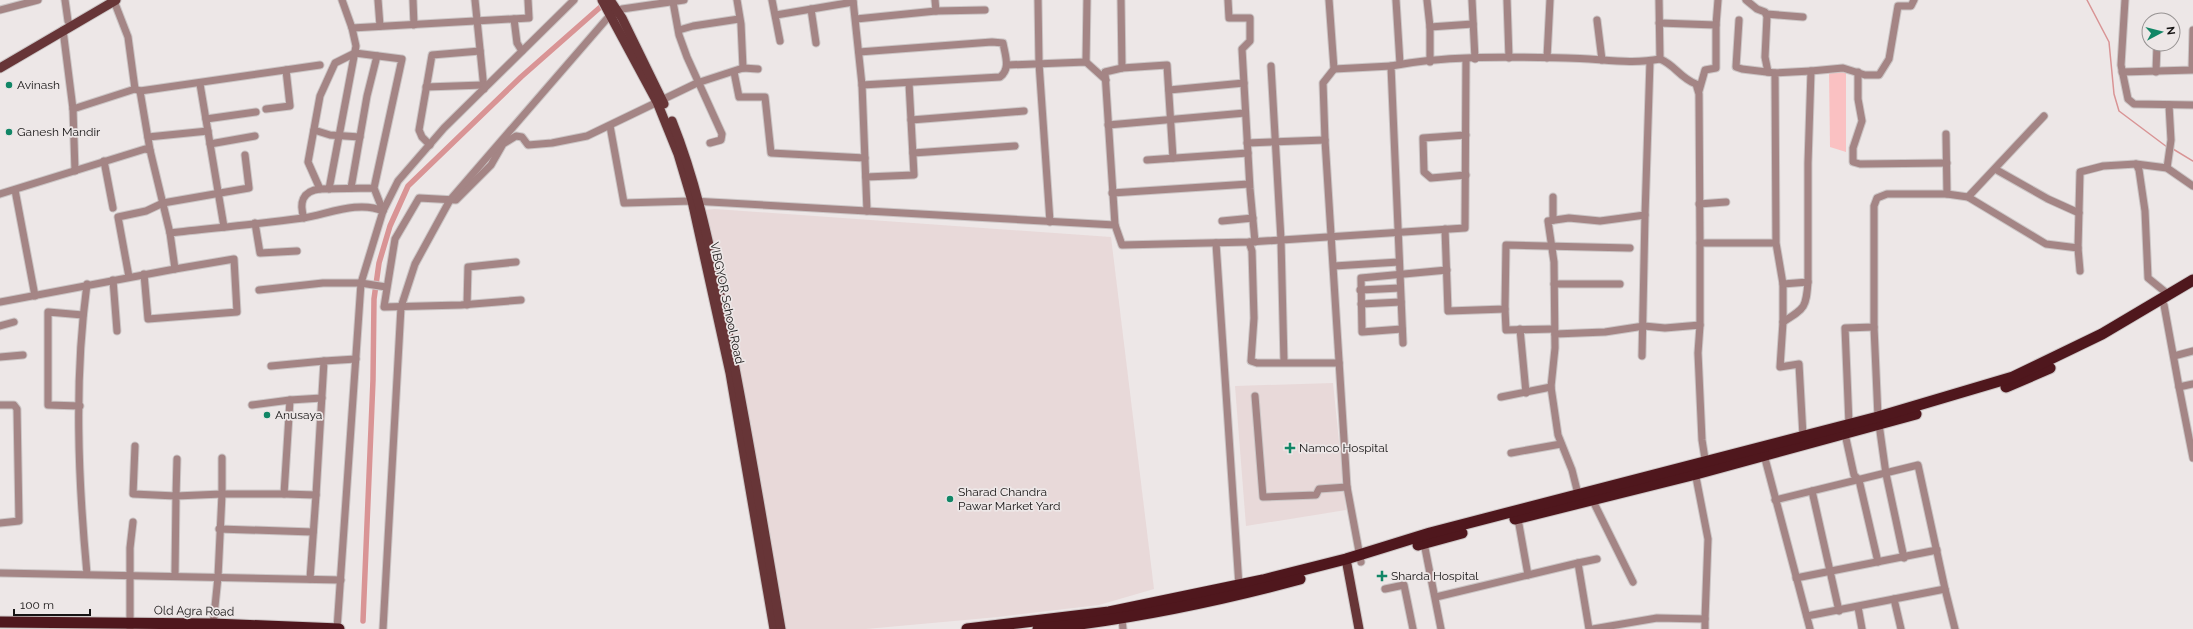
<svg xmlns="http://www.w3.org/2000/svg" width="2193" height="629" font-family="Raleway,sans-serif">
<rect width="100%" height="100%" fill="#ede7e7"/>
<!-- built -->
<g fill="#e8d9d9">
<polygon points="715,209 1111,237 1154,589 1099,605 998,617 866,629 783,629 703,210"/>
<polygon points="1333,383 1346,510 1246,526 1235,386"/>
</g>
<!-- green -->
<polygon fill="#fac1c2" points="1829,71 1846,72 1846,152 1830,147"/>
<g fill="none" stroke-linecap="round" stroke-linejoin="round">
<!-- stream -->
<g stroke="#d99495" stroke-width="1.5">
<polyline points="2087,0 2109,42 2114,94 2119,111 2167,147"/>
<polyline points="2173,149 2193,161"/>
</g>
<!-- canal -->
<polyline stroke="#d99495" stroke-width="5.5" points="363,621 373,380 374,299 379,263 390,226 408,186 521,77 605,3"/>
<defs>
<g id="minor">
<polyline points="65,0 68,21 71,26"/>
<polyline points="342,0 352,28 529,18 528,0"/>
<polyline points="378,0 380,26"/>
<polyline points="413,0 414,25"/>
<polyline points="475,0 484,89"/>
<polyline points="737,0 741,24 743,68"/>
<polyline points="772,0 780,41"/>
<polyline points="853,0 862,85 867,211 1115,225 1122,245 1249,242 1465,228 1466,59"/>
<polyline points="935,0 936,11"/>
<polyline points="1038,0 1039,63 1050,222"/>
<polyline points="1228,0 1229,18 1250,18 1250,41 1242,49 1250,189 1255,242"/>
<polyline points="1329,0 1334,69 1323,83 1325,140 1347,487 1361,562"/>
<polyline points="1396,0 1400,64"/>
<polyline points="1427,0 1430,27 1430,62"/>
<polyline points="1472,0 1475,59"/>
<polyline points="1507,0 1509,58"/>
<polyline points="1746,0 1757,9 1765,12 1767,16 1765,57 1768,72"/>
<polyline points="2125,0 2121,65 2128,99 2134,104 2193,105"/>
<polyline points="114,1 128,37 135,89"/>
<polyline points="673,2 679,35 687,57 722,134 721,140 710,143"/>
<polyline points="811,9 816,43"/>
<polyline points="0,10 38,0"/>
<polyline points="1766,14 1803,17"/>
<polyline points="776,15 853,2"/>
<polyline points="514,19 517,43 522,51"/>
<polyline points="856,19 936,11 985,10"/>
<polyline points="1597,20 1602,60"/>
<polyline points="1739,20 1736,67 1742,69 1775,73"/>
<polyline points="1659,23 1716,25 1718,0"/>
<polyline points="1430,27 1473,24"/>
<polyline points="63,30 73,109 75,171"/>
<polyline points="679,30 693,26 739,19"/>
<path d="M 859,52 L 992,42 L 1003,43 C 1005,55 1011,69 1000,77 L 862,85"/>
<polyline points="1547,58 1550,0"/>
<path d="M 1660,59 C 1675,65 1680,78 1696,84 L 1699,94 L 1700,243"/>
<polyline points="1086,62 1087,0"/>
<polyline points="1007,65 1086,62 1106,80"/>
<polyline points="1271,66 1281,240 1284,362"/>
<polyline points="1122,68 1167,65 1173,158"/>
<polyline points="1334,69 1391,66"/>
<polyline points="1811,71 1843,68 1865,75 1879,75 1889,59 1898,6 1911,6 1914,0"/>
<polyline points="734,72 739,97 765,97 771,153 865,158"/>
<polyline points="1858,72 1858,99 1862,121 1853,148 1853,162 1860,164 1947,163"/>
<polyline points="2122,72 2192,70 2193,30"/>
<polyline points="2156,72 2157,44"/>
<polyline points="200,84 224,227"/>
<polyline points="426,87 483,85"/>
<polyline points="1169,90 1244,83"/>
<polyline points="1699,91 1705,70 1716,68 1716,25"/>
<polyline points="73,109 135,89 140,91"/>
<polyline points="266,109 290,106 286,70"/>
<polyline points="206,119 256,112"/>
<polyline points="911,120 1024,111"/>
<polyline points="1108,125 1245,113"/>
<polyline points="610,126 624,203 692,201 867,211"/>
<polyline points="314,130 330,135 360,137"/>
<polyline points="1946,134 1947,194"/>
<polyline points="148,137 208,131"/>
<polyline points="1247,143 1325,140"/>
<polyline points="210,144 255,136"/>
<polyline points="430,145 422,137 419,130 432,55 480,51"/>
<polyline points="150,150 140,91 320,65"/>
<polyline points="913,153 1015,146"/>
<polyline points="1147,160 1248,153"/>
<polyline points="104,161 113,208"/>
<polyline points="2136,164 2167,168 2193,186"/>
<polyline points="2167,168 2171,140 2169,105"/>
<polyline points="1995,169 2048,199 2079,213"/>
<polyline points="1466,175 1431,178 1424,172 1423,138 1466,135"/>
<polyline points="866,177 914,175 909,83"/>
<polyline points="351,188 367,96 377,56"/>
<polyline points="374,188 402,59 355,53 335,63 320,96 308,162 320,189 374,188 383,211"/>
<polyline points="329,189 356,46 352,28"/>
<polyline points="15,190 35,296"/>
<polyline points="1112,193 1249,184"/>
<polyline points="0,194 145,149 150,150 170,233"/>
<polyline points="1968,197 2044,116"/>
<polyline points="1699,204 1726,202"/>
<polyline points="383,211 398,181 444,128 574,0"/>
<path d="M 304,218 C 299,203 302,191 320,189"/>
<polyline points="1553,220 1553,197"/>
<polyline points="1222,221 1253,218"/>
<polyline points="255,223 260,253 297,251"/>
<polyline points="1115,225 1105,72 1122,68 1121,0"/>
<polyline points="1445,229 1448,311 1505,309 1506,245 1630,248"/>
<polyline points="1249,242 1252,251 1254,318 1251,361 1257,363 1339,363"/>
<polyline points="1216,243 1239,586"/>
<polyline points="1334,266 1399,262"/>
<polyline points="2080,271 2078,248 2080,172 2103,166 2136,164 2139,170 2145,211 2148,278 2169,295"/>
<polyline points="144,274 148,319 237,312 234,259 175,269"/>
<polyline points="129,277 118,217 146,211 163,203 249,188 245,155"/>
<polyline points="113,280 117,331"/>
<polyline points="1554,284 1620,284"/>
<polyline points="1783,284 1783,322 1780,367 1799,364 1803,436"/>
<polyline points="259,290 323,283 361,283 386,287"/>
<polyline points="1360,290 1400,288"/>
<polyline points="521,300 461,305 384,307 395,239 419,198 456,200 491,165 503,144 516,136 522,137 528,145 552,143 587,136 697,83 743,68 758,69"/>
<path d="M 0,302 L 175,269 L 170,233 C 214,228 259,224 303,218 C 328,214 359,200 383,211 L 361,283 L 337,629"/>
<polyline points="1361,304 1401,302"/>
<polyline points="467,305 468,267 516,262"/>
<polyline points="2164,305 2179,387 2193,384"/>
<polyline points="1505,309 1506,330 1554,329"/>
<path d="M 1783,322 C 1805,308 1806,308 1808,282"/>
<polyline points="1700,325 1700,243 1776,243 1775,73 1811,71 1808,163 1808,282 1783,284 1776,243"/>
<polyline points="0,326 14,322"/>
<polyline points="1874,327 1878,417 1886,474 1904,558"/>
<polyline points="1402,329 1362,332 1361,278 1447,270"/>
<polyline points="1520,329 1526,393"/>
<polyline points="1555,334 1605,332 1644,326 1665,328 1700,325 1698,353 1702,440 1706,465"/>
<path d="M 1403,343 L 1391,66 C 1446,55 1510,57 1566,58 C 1598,58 1629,65 1660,59 L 1659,0"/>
<polyline points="1642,356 1645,215"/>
<polyline points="2174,356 2193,351"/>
<polyline points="0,357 23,355"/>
<polyline points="271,366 324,361"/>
<polyline points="2179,387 2193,458"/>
<polyline points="1255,396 1263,497 1316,495 1319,489 1347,487"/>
<polyline points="1501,397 1551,387"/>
<polyline points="290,400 322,398"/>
<polyline points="0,405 14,405 17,409 19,521 0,523"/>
<polyline points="80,406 48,405 48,312 83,315"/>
<polyline points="1849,424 1845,328 1874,327 1874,206 1877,198 1887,194 1947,194 1968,197 2046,244 2078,248"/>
<polyline points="1845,434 1854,475 1859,480 1878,562"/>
<polyline points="135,446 133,494 176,496 177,459"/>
<polyline points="1763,451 1810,629"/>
<polyline points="1511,453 1561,444"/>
<polyline points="1812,491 1839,611"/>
<polyline points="284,494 316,495 324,361 356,359"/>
<polyline points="1591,497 1633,582"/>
<polyline points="1579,498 1572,470 1558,435 1551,387 1555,348 1554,262 1548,221 1569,218 1600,221 1645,215 1650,61"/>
<polyline points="1775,500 1918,465 1945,589 1894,599 1901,629"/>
<polyline points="219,529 313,532"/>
<polyline points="1424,543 1441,629"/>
<polyline points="0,573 341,580"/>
<path d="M 87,574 C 78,478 74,379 87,284"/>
<polyline points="175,575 176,496 222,494 222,458"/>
<polyline points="1528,575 1578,563"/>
<polyline points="1796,578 1937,550"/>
<polyline points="310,579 316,495"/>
<polyline points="1385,589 1404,585 1413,629"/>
<polyline points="1945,589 1955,629"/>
<polyline points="1436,597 1528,575 1518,519"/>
<polyline points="1858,607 1862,629"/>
<polyline points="1807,616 1894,599"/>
<polyline points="1122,619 1123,629"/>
<polyline points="213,626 218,577 222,494 284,494 290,400 252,405"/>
<polyline points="130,629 130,548 133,522"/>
<polyline points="383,629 401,307 415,264 450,200 611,14 622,9 684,0"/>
<polyline points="1589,629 1578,563 1597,559"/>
<polyline points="1593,629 1657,618 1705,619 1708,539 1695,472"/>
<polyline points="1705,629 1705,619"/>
</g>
<g id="major">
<polyline points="602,0 657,102 678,154 692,201 730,373 774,629"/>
<polyline points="610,0 622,18 664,104"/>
<polyline points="0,68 116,0"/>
<path d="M 672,121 C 697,183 710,248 724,313 C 746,418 763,524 781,629"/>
<polyline points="1346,559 1359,629"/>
</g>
<g id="highway">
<polyline points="2006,387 2050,368"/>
<polyline points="1515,519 1696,474 1916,414"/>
<polyline points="1418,545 1462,533"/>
<polyline points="0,622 213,624 339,629"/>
<polyline points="967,629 1109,612 1263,580 1346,559 1430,533 1878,417 2013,377 2102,334 2193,280"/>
<path d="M 1038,629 C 1126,620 1214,602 1300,579"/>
</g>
</defs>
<!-- minor casing -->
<use href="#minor" stroke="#cbc5c5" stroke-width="9"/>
<!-- major casing -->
<use href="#major" stroke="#cbc5c5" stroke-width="11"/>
<!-- highway casing -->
<use href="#highway" stroke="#cbc5c5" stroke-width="13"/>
<!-- minor -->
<use href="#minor" stroke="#a48585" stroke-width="7"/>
<!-- major -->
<use href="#major" stroke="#673537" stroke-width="9"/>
<!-- highway -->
<use href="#highway" stroke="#4f171d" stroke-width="11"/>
</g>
<!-- markers -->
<g fill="#118666" stroke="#ede7e7" stroke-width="1.5">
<circle cx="9" cy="85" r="4"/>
<circle cx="9" cy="132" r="4"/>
<circle cx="267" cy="415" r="4"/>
<path d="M1288 442h4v4h4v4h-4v4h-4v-4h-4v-4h4z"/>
<circle cx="950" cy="499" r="4"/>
<path d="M1380 570h4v4h4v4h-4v4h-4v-4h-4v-4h4z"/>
</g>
<g text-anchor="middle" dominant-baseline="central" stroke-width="3.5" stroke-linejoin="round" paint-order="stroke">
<!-- poi labels -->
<g font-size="12" fill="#161414" stroke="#ede7e7" text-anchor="start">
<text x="17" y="85">Avinash</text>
<text x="17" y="132">Ganesh Mandir</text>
<text x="275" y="415">Anusaya</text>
<text x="1299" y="448">Namco Hospital</text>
<text x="958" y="492">Sharad Chandra<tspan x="958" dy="14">Pawar Market Yard</tspan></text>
<text x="1391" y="576">Sharda Hospital</text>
</g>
<!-- street labels -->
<g font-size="12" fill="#161414" stroke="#ede7e7">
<text transform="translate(727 303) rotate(78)">VIBGYOR School Road</text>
<text transform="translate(194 611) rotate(1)">Old Agra Road</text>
</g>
</g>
<!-- north arrow -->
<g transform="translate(2161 32) rotate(83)"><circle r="19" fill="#ede7e7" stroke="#979393"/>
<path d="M0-3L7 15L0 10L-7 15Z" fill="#118666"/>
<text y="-6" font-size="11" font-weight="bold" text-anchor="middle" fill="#161414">N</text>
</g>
<!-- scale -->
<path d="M14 609v6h76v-6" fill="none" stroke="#161414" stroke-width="2"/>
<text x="20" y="609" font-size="12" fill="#161414" stroke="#ede7e7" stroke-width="3" paint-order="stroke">100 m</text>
</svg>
